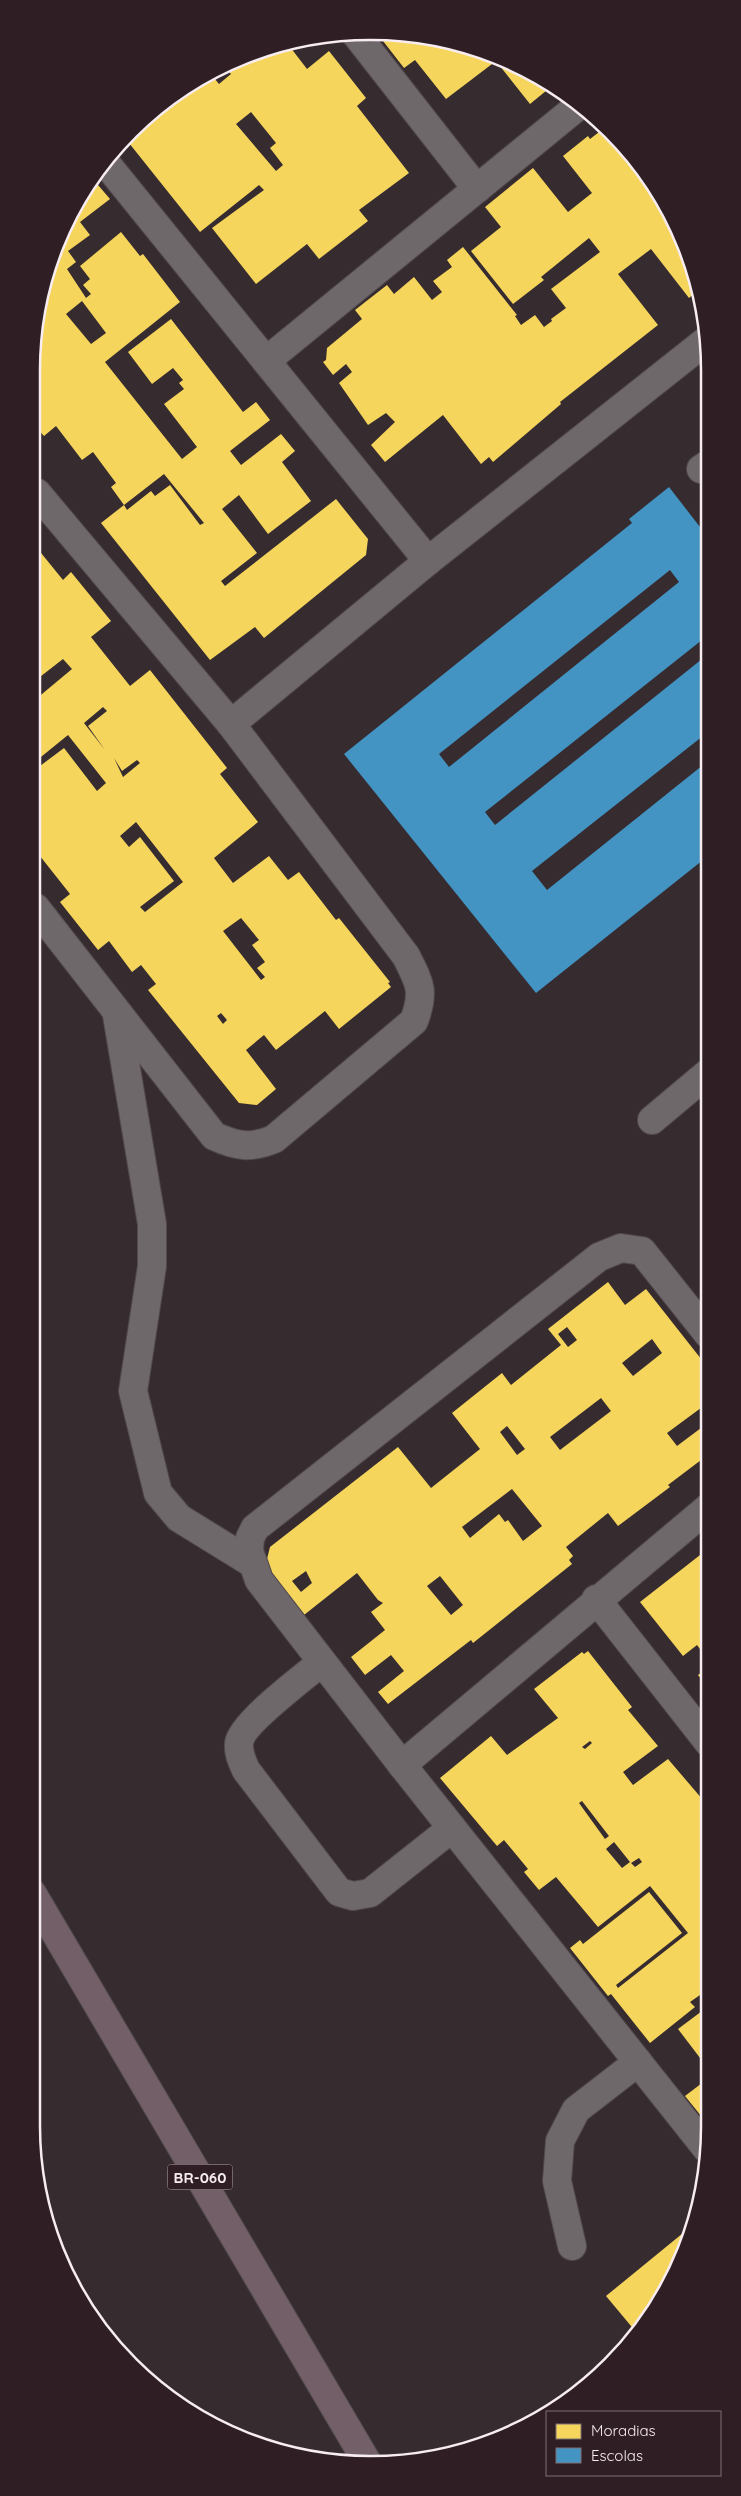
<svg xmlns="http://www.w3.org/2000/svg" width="741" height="2496" font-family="Quicksand,sans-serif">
<rect width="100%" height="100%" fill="#362c30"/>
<!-- homes -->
<g fill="#f6d55c" fill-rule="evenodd">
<polygon points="376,32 436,38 540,77 552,86 530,104 496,61 446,99 415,60 404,68"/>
<path d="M 287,43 L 307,69 L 329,51 L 366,98 L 357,106 L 409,173 L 359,210 L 368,221 L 319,259 L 307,244 L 256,284 L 212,228 L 264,190 L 259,185 L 200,232 L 125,138 L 182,89 L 210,73 L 219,84 L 231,74 L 224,66 L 240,57 ZM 251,112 L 276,143 L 270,148 L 283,165 L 276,171 L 236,124 Z"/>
<polygon points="603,129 625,147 675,221 696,292 689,298 651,249 618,274 658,325 560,402 561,404 493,462 489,457 481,464 443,415 385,462 371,445 395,422 386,413 368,425 339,383 352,372 346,364 333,375 323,362 326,360 327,348 362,319 355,310 387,285 394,294 414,277 432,300 442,292 433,281 452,267 447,260 463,247 517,315 515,316 521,325 535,315 544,327 552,321 551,319 566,308 551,289 600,252 589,238 541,277 544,280 513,304 471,251 501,227 485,207 533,168 568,212 592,193 563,156 588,136 590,139"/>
<path d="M 92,178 L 110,199 L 80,222 L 90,235 L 68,251 L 76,262 L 67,269 L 86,298 L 91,294 L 83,285 L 90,279 L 80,266 L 121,232 L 140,256 L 143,254 L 180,302 L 105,362 L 182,459 L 197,447 L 164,404 L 184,389 L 179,383 L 183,380 L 173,368 L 152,384 L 128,352 L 171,319 L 243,412 L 256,402 L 270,420 L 230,451 L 241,465 L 281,434 L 295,451 L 282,462 L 311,501 L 268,534 L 239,495 L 222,509 L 257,553 L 221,581 L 225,586 L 336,499 L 368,539 L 366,555 L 264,638 L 255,627 L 210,660 L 101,523 L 124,505 L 127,510 L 151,491 L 155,496 L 170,485 L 200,525 L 204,523 L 164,474 L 124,505 L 111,487 L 116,483 L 93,452 L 82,460 L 56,426 L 44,436 L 37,428 L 38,305 L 57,241 ZM 82,301 L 106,333 L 91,344 L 66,314 Z"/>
<path d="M 37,548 L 63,580 L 71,572 L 111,621 L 91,637 L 130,686 L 150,670 L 227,768 L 220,774 L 258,822 L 214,858 L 233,883 L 269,856 L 288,880 L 299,872 L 336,920 L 339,918 L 390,982 L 388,983 L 391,987 L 339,1029 L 325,1011 L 276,1050 L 264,1035 L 246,1050 L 276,1089 L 257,1105 L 239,1103 L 148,990 L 156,984 L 141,965 L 132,972 L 109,941 L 98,950 L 60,902 L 70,894 L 36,851 L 36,769 L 64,748 L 97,791 L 106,783 L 68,735 L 36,761 L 36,699 L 72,669 L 63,659 L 36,680 ZM 103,707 L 107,711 L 88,726 L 105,750 L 84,723 ZM 114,758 L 122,771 L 137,760 L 140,763 L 123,777 ZM 136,822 L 183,882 L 145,912 L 140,907 L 174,881 L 140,837 L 129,847 L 120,836 ZM 241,918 L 259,940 L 252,945 L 265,962 L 257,968 L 265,977 L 261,980 L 223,931 ZM 221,1013 L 227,1020 L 223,1024 L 217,1016 Z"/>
<path d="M 608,1282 L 625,1305 L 646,1289 L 709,1369 L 709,1372 L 702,1377 L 709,1386 L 709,1402 L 667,1433 L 677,1446 L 709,1422 L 709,1454 L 668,1485 L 670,1487 L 618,1526 L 608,1513 L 566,1547 L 573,1556 L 569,1560 L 572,1564 L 473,1643 L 471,1640 L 388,1704 L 378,1692 L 404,1671 L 391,1655 L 365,1675 L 351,1657 L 385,1630 L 371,1612 L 383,1603 L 378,1600 L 357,1573 L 304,1615 L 265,1567 L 270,1547 L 398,1447 L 431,1488 L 480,1449 L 452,1413 L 502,1373 L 511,1385 L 561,1345 L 548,1329 ZM 567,1327 L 577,1340 L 568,1347 L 558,1334 ZM 652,1339 L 662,1353 L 633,1376 L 622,1363 ZM 601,1398 L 611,1411 L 560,1450 L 550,1437 ZM 507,1426 L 525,1449 L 517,1455 L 500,1432 ZM 512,1489 L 542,1526 L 523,1541 L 508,1520 L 505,1522 L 499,1514 L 470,1538 L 462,1527 ZM 306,1571 L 312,1583 L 301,1592 L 292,1581 ZM 440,1576 L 463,1605 L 451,1615 L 427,1586 Z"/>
<polygon points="709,1548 709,1661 697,1645 683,1656 640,1602"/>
<path d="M 588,1651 L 632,1707 L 628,1710 L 658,1746 L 623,1772 L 633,1785 L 668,1759 L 709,1807 L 709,1953 L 706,1957 L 709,1962 L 710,1988 L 690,2002 L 695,2007 L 650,2043 L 611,1994 L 608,1996 L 570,1948 L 580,1940 L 583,1944 L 649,1892 L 682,1933 L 616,1985 L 618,1988 L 688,1933 L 650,1886 L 598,1927 L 556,1877 L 539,1890 L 524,1872 L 528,1869 L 504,1840 L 497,1846 L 440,1778 L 491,1736 L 507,1755 L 558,1718 L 534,1689 L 582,1652 L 584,1654 ZM 590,1741 L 592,1743 L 585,1749 L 582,1747 ZM 582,1801 L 609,1836 L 605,1839 L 579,1803 ZM 614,1842 L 630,1862 L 622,1868 L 606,1849 ZM 639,1858 L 642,1862 L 635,1867 L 631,1863 Z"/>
<polygon points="709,1667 709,1689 698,1675"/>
<polygon points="710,2005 710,2071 678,2029"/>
<polygon points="706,2080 710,2084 710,2127 685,2096"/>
<polygon points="688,2229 691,2233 684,2255 653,2314 636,2332 606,2296"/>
</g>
<!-- schools -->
<path fill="#4393c3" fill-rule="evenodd" d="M 669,487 L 707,536 L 707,636 L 485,812 L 495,825 L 707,655 L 708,732 L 532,871 L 547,890 L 708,761 L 708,856 L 536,993 L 344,754 L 632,523 L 629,519 ZM 670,570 L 679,582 L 449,767 L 439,754 Z"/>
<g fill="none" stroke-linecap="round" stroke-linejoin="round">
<defs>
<g id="minor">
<polyline points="355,33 477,189"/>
<polyline points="105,162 428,561"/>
<polyline points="266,361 577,107"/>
<polyline points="701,469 707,465"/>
<polyline points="231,724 428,561 707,340"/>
<path d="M 36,908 L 214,1136 C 236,1146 251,1149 274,1139 L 414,1021 C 425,991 420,984 406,956 L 231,724 L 37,493"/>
<polyline points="117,1015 152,1224 152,1266 133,1391 158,1493 179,1518 252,1563"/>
<polyline points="652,1120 708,1073"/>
<polyline points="596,1599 709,1743"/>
<path d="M 322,1662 C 305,1676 241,1724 239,1743 C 238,1753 242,1761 246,1770 L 339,1892 L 353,1896 L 370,1893 L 452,1828"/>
<polyline points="402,1765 709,1507"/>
<polyline points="707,2149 402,1765 259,1580 249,1551 250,1538 255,1528 599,1257 621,1248 642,1251 708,1334"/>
<polyline points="572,2246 557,2181 560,2141 576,2110 638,2062"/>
</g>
<polyline id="highway" points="32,1893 367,2462"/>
</defs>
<!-- minor casing -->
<use href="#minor" stroke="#51494c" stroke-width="30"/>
<!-- highway casing -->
<use href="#highway" stroke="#51494c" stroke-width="30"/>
<!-- minor -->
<use href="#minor" stroke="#6f686b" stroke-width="28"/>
<!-- highway -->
<use href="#highway" stroke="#725f67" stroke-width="28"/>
</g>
<g text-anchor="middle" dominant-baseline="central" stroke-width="5" stroke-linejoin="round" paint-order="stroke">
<!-- shield labels -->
<rect fill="#2f1f25" stroke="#bbaeb3" stroke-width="1" x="167.5" y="2164.5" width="65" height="25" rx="4"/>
<g font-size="15" font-weight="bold" fill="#f7ecf0">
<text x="200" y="2177">BR-060</text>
</g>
</g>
<!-- crop -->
<path d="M0 0H741V2496H0ZM370 40H371A330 330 0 0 1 701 370V2126A330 330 0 0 1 371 2456H370A330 330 0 0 1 40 2126V370A330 330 0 0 1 370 40Z" fill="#2f1f25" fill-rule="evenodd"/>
<path fill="none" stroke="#f7ecf0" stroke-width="2.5" d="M370 40H371A330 330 0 0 1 701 370V2126A330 330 0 0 1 371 2456H370A330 330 0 0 1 40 2126V370A330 330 0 0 1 370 40Z"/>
<!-- legend -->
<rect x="546" y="2411" width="175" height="65" fill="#2f1f25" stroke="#7f7176"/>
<rect x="556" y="2424" width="25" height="15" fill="#f6d55c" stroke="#7f7176"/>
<text x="591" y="2436" font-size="15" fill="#f7ecf0">Moradias</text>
<rect x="556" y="2448" width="25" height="15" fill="#4393c3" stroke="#7f7176"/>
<text x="591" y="2461" font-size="15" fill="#f7ecf0">Escolas</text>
</svg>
